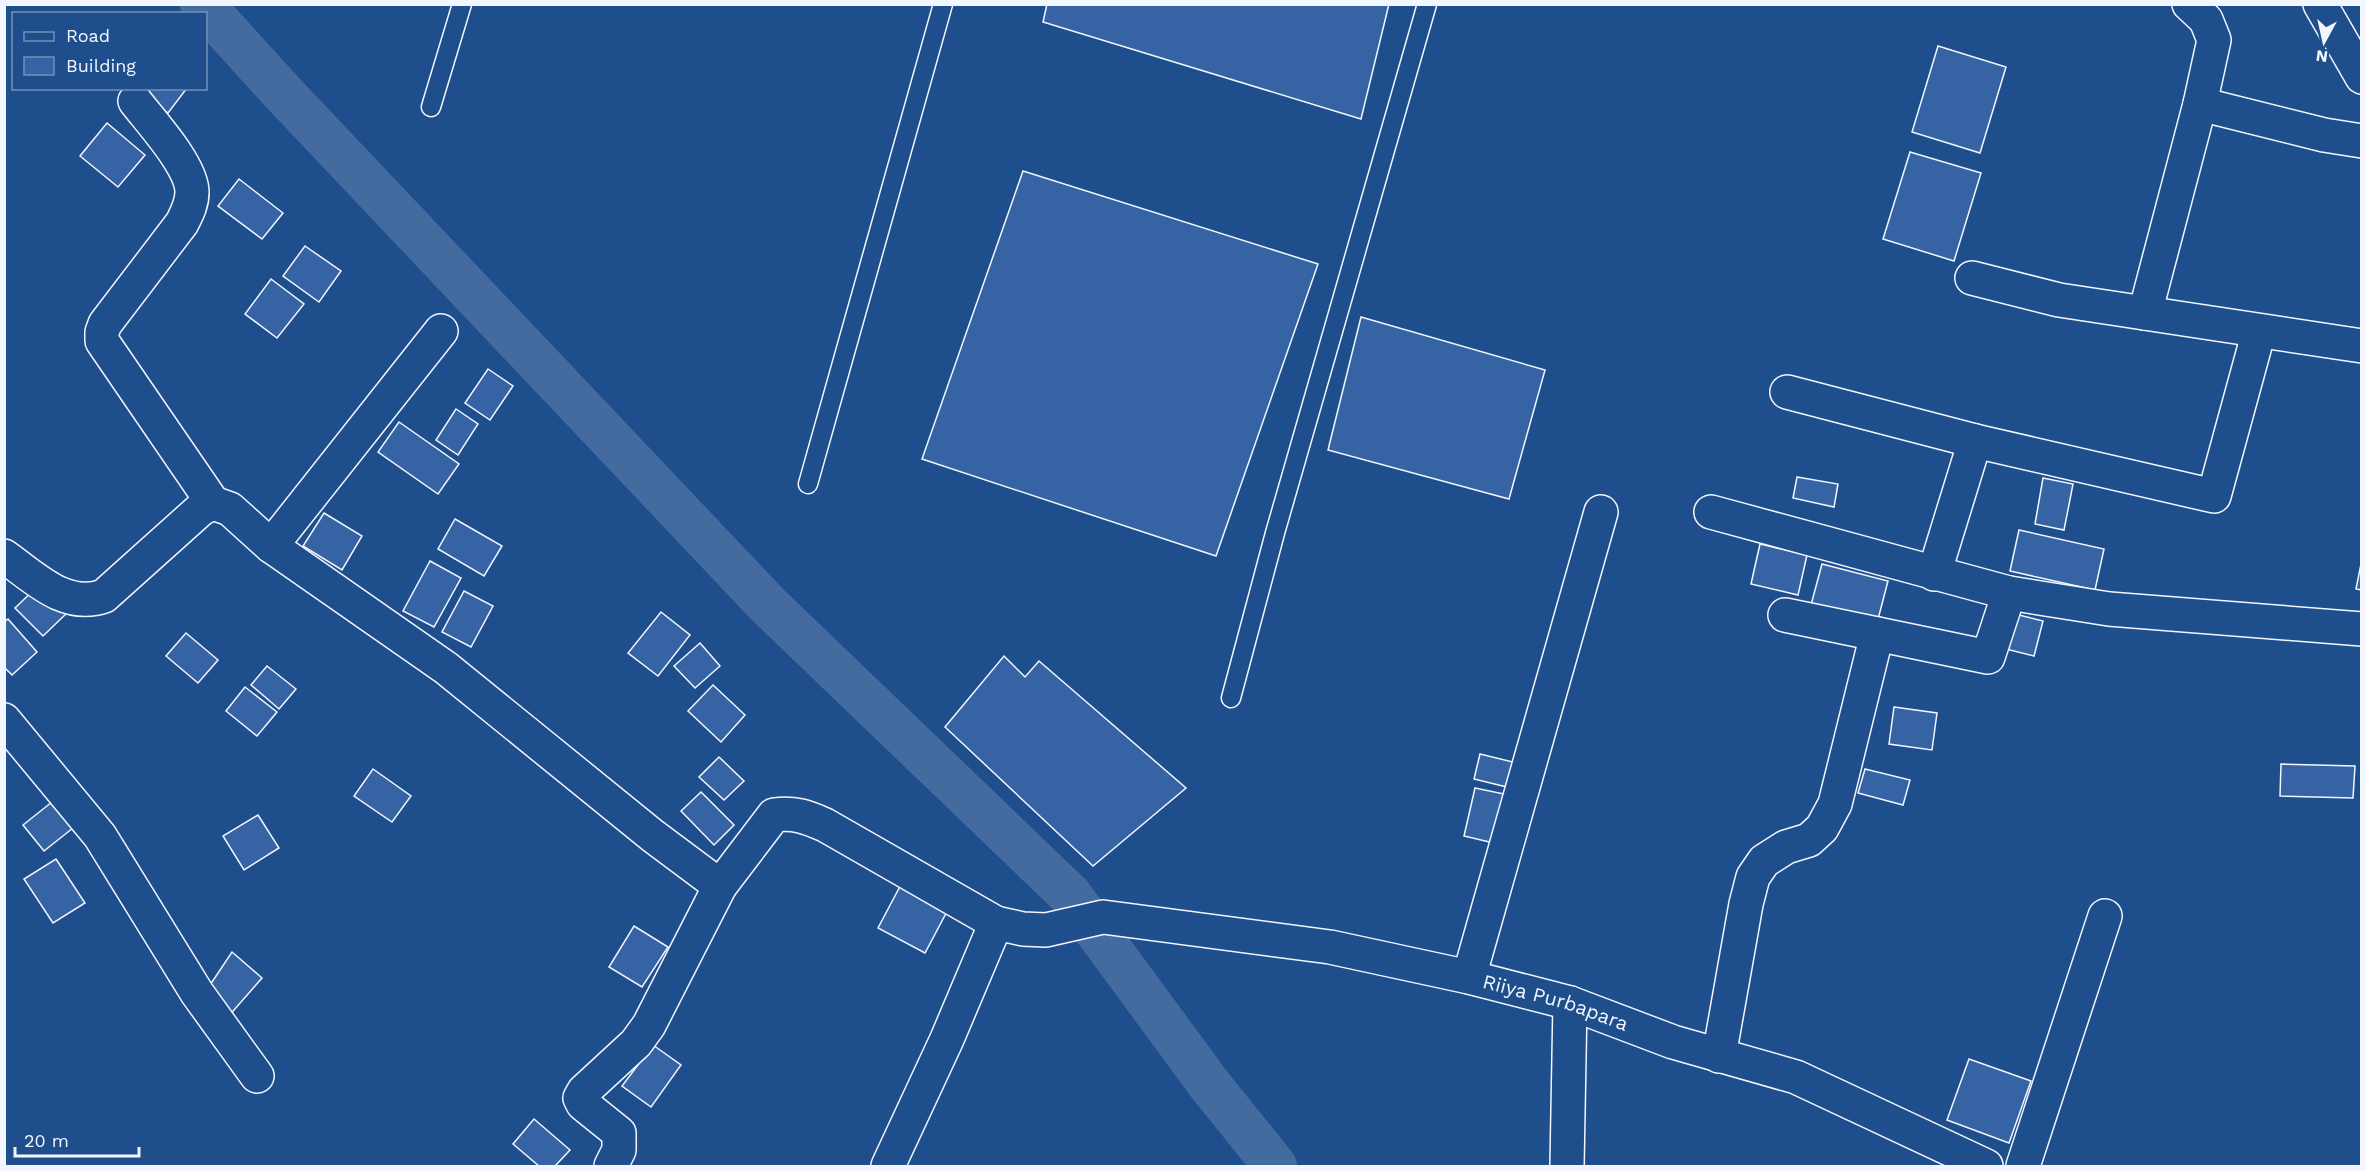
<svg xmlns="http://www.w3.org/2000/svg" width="2366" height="1171" font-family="'Work Sans',sans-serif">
<rect width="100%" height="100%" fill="#1f4e8c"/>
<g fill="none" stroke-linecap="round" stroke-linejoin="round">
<!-- canal -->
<polyline stroke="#446ba0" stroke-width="44" points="202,4 283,93 767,604 1070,895 1209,1084 1275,1166"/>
</g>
<!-- building -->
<g fill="#3563a3" stroke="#f2f6ff" stroke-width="1.5">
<polygon points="1047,4 1389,4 1361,119 1043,22"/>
<polygon points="1938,46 2006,67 1980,153 1912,132"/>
<polygon points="145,88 187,88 168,113 142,93"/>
<polygon points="107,123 145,155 118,187 80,156"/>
<polygon points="1910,152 1981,173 1954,261 1883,239"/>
<polygon points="1023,171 1318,264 1216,556 922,459"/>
<polygon points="239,179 283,213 262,239 218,206"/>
<polygon points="305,246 341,271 319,302 283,276"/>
<polygon points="271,279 304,304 277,338 245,314"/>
<polygon points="1361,317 1545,370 1509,499 1328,450"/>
<polygon points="488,369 513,386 490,420 465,403"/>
<polygon points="456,409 478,424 458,455 436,440"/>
<polygon points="399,422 459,464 438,494 378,452"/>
<polygon points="1797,477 1838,484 1834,507 1793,498"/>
<polygon points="2043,478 2073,484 2064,530 2035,524"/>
<polygon points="324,513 362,536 342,570 303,546"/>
<polygon points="455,519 502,546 484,576 438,549"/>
<polygon points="2019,530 2104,549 2095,590 2010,571"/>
<polygon points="1760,544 1807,555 1798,595 1751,584"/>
<polygon points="2362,559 2362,590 2356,589"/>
<polygon points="430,561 461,578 434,627 403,611"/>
<polygon points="1822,564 1888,581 1877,623 1811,605"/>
<polygon points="40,584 68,612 43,636 15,608"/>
<polygon points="464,591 493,606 471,647 442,632"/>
<polygon points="661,612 690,635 658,676 628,653"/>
<polygon points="2007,612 2043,621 2034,656 1998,647"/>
<polygon points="8,619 37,652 12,675 4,667 4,622"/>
<polygon points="186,633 218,660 198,683 166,656"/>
<polygon points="700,643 720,666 695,688 674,666"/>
<polygon points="1004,656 1025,677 1039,661 1186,788 1093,866 945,727"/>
<polygon points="267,666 296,689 279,709 251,685"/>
<polygon points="713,685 745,715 721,742 688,711"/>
<polygon points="245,687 277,712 257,736 226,711"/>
<polygon points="1894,707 1937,713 1932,750 1889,744"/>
<polygon points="1480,754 1517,763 1511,788 1474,779"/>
<polygon points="719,757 744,781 724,800 699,777"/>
<polygon points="2281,764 2355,766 2353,798 2280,796"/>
<polygon points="373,769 411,796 392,822 354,796"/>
<polygon points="1865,769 1910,780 1903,805 1858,793"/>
<polygon points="1475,788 1509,795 1498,844 1464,836"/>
<polygon points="701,792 734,825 714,845 681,811"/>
<polygon points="57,798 78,824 44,851 23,825"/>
<polygon points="258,815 279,848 244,870 223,836"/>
<polygon points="56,859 85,903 53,923 24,879"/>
<polygon points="905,877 952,902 925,953 878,928"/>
<polygon points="634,926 668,947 642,987 609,967"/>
<polygon points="232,952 262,978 227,1018 206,991"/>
<polygon points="653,1045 681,1065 651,1107 622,1086"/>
<polygon points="1969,1059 2031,1081 2009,1143 1947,1120"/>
<polygon points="534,1119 570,1150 555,1166 539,1166 513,1144"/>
</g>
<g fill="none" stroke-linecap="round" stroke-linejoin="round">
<defs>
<g id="lane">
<polyline points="431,107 462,4"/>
<polyline points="808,484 943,4"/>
<polyline points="1231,698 1275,533 1427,4"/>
</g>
<g id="street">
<path d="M 135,101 C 151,122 192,166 192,192 C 192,204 187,213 182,223 L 105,324 L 102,332 L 102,341 L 213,503"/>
<polyline points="2200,104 2324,135 2362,141"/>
<polyline points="1972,278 2059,300 2362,346"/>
<polyline points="2145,313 2200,104 2214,40 2206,20 2189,4"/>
<polyline points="1787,392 1975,441 2214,496 2259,331"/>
<polyline points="1711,512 2009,593 2109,609 2362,629"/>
<polyline points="271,546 441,331"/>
<path id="s1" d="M 4,556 C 34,577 65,610 104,596 L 201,509 L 213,503 L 230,509 L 271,546 L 446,668 L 653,836 L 720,886 L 774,815 C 794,812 807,817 825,825 L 996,923 L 1023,929 L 1046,930 L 1103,917 L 1330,947 L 1469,977 L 1570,1003 L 1673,1042 L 1796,1077 L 1986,1166"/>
<polyline points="1934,574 1975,441"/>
<polyline points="1785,615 1988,657 2009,593"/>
<polyline points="4,720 100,836 197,993 257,1076"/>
<polyline points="1469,977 1601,512"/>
<polyline points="1719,1056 1746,904 1753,877 1764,861 1786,847 1809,840 1822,828 1835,804 1877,634"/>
<polyline points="611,1166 619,1150 619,1133 583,1104 580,1098 584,1091 636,1043 649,1025 720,886"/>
<polyline points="888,1166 947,1039 996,923"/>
<polyline points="1567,1166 1570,1003"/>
<polyline points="2023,1166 2105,916"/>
</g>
<polyline id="secondary" points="2320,4 2362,77"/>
</defs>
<!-- lane casing -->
<use href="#lane" stroke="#f2f6ff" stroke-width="21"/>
<!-- street casing -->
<use href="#street" stroke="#f2f6ff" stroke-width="36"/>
<!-- secondary casing -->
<use href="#secondary" stroke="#f2f6ff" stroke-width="36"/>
<!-- lane -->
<use href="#lane" stroke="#1f4e8c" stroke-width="18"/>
<!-- street -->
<use href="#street" stroke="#1f4e8c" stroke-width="33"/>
<!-- secondary -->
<use href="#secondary" stroke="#1f4e8c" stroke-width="33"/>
</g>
<g text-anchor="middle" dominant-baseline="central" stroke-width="4.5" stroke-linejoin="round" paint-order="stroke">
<!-- street labels -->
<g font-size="20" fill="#f2f6ff" stroke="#1f4e8c">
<text stroke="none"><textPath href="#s1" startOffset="1803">Riiya Purbapara</textPath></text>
</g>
</g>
<!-- border -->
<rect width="2366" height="1171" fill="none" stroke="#f2f6ff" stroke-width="12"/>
<!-- legend -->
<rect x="12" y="12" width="195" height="78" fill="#1f4e8c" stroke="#7391ba" stroke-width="1.5"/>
<rect x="24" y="32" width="30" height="9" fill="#1f4e8c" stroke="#7391ba" stroke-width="1.5"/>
<text x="66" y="42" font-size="18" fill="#f2f6ff">Road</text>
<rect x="24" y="57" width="30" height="18" fill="#3563a3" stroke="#7391ba" stroke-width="1.5"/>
<text x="66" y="72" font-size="18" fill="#f2f6ff">Building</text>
<!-- north arrow -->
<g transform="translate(2324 42) rotate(188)" stroke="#1f4e8c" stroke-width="4.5" paint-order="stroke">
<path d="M0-4.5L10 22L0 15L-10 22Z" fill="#f2f6ff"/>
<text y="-9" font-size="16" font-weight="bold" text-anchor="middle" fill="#f2f6ff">N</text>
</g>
<!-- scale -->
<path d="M15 1147v9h124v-9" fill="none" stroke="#f2f6ff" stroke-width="3"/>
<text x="24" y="1147" font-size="18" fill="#f2f6ff" stroke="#1f4e8c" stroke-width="4.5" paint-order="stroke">20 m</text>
</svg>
